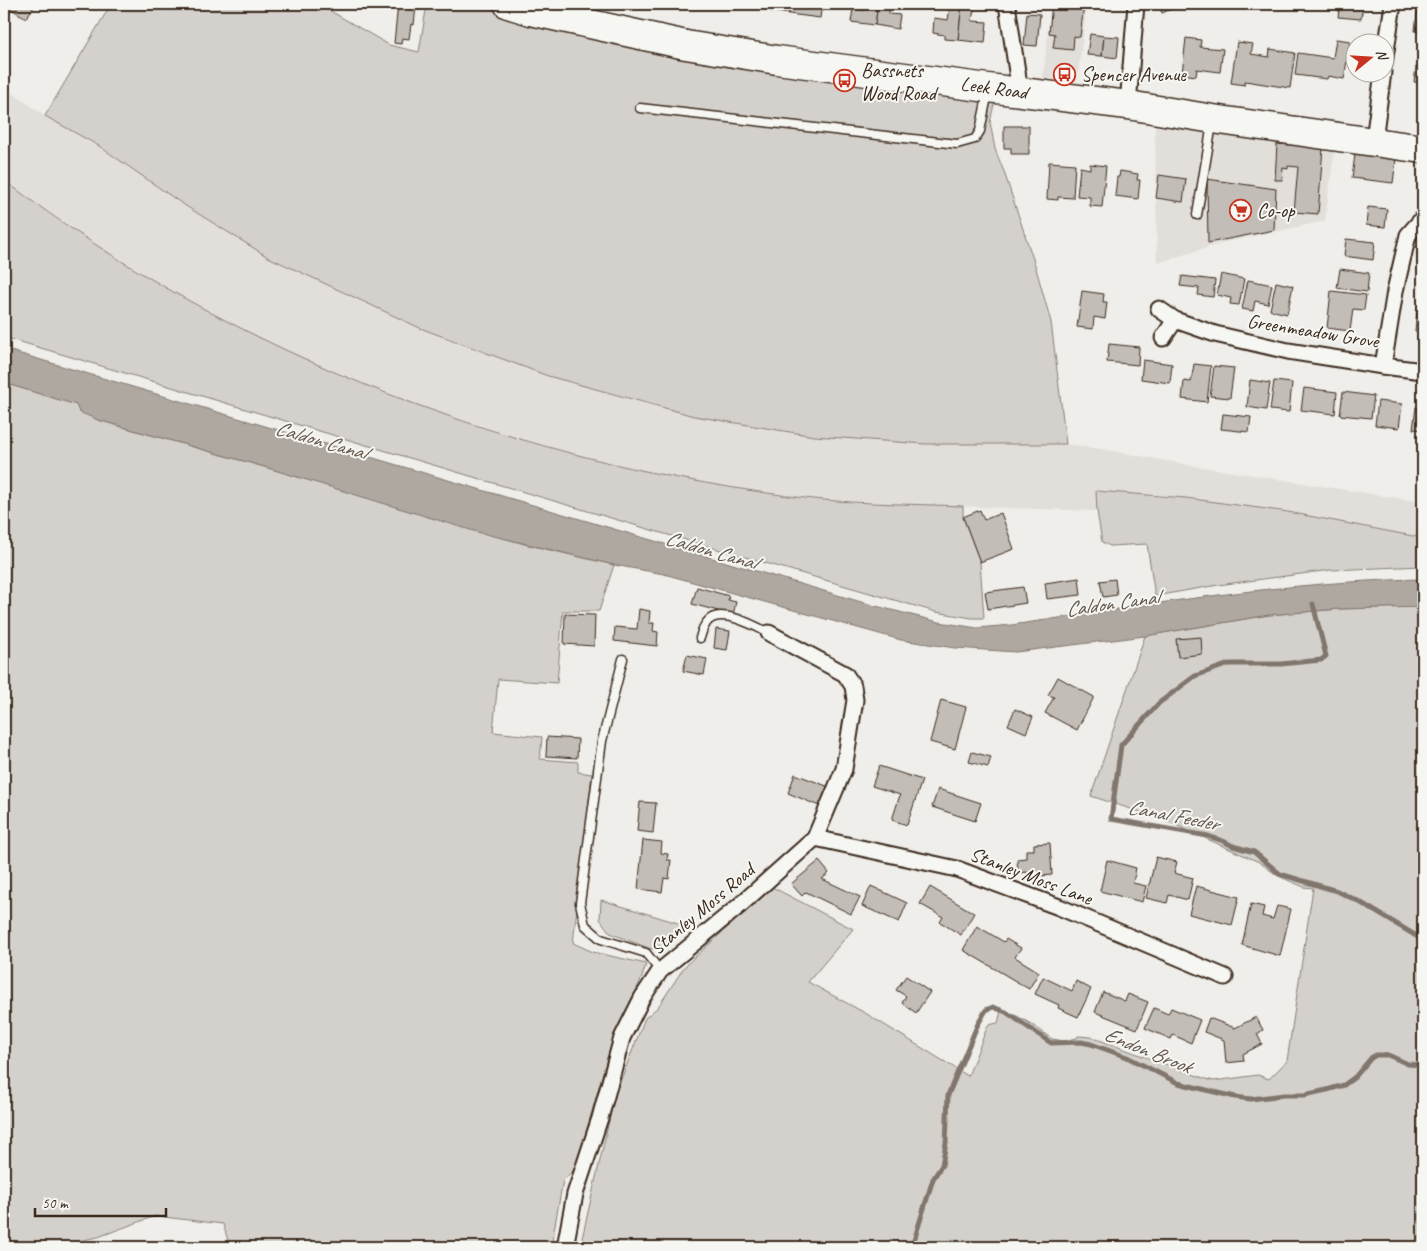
<svg xmlns="http://www.w3.org/2000/svg" width="1427" height="1251" font-family="Caveat,sans-serif">
<rect width="100%" height="100%" fill="#efeeea"/>
<filter id="ink" filterUnits="userSpaceOnUse"><feTurbulence type="fractalNoise" baseFrequency=".02" numOctaves="2"/><feDisplacementMap in="SourceGraphic" scale="10" xChannelSelector="R" yChannelSelector="G"/><feConvolveMatrix kernelMatrix="1 2 1 2 8 2 1 2 1" color-interpolation-filters="sRGB"/></filter>
<g filter="url(#ink)">
<!-- built -->
<g fill="#e2dfdb">
<polygon points="1051,4 1087,4 1077,82 1043,78"/>
<polygon points="4,87 45,116 99,146 181,203 268,257 420,328 548,376 694,416 814,436 925,444 1066,444 1107,450 1195,466 1423,502 1423,538 1288,512 1186,498 1097,491 1097,511 898,504 815,499 730,487 627,468 537,443 421,407 292,354 190,302 103,250 4,180"/>
<polygon points="1155,126 1335,146 1325,221 1226,242 1157,263"/>
</g>
<!-- green -->
<g fill="#d4d1cc" stroke="#887e75">
<polygon points="111,4 311,4 327,9 389,45 419,52 427,4 473,4 510,14 995,100 990,122 995,149 1004,172 1035,265 1051,322 1066,444 925,444 814,436 694,416 548,376 420,328 268,257 181,203 99,146 45,116"/>
<path d="M 4,180 C 237,358 523,465 813,499 C 863,504 913,504 963,506 L 963,517 L 980,562 L 984,618 L 972,618 L 936,612 L 658,532 L 4,337 Z"/>
<polygon points="4,383 77,405 98,420 268,468 524,544 614,565 599,611 563,611 557,683 498,679 493,732 542,737 540,759 578,762 578,772 592,774 573,943 593,952 646,964 642,977 607,1058 576,1168 563,1180 551,1247 230,1247 223,1224 155,1216 98,1237 48,1247 4,1247"/>
<polygon points="1096,491 1186,498 1288,512 1423,538 1423,566 1331,570 1218,585 1155,596 1147,544 1110,546 1102,542 1097,511"/>
<polygon points="1423,607 1423,1247 580,1247 615,1095 645,1018 658,1007 685,966 772,887 853,929 808,982 865,1013 968,1076 988,1025 998,1023 1001,1011 1017,1016 1031,1024 1052,1039 1064,1041 1077,1038 1078,1036 1091,1037 1206,1079 1214,1081 1258,1075 1269,1079 1287,1061 1313,888 1304,887 1278,876 1259,862 1164,820 1091,796 1145,636 1269,615 1339,609"/>
<polygon points="601,900 688,926 664,948 651,949 610,933 600,919"/>
</g>
<!-- water -->
<path fill="#afa8a1" stroke="#81766d" d="M 4,349 L 868,604 L 939,622 L 977,628 L 1012,625 C 1148,605 1285,581 1423,579 L 1423,607 L 1339,609 L 1269,615 L 1145,636 L 1016,652 L 955,648 L 901,640 L 664,574 L 614,565 L 477,532 L 268,468 L 98,420 L 79,412 L 76,405 L 4,383 Z"/>
<g fill="none" stroke-linecap="round" stroke-linejoin="round">
<!-- stream -->
<g stroke="#81766d" stroke-width="5">
<polyline points="1313,604 1326,656 1321,660 1281,664 1229,664 1195,676 1159,703 1121,745 1111,819 1208,836 1223,841 1233,846 1254,852 1280,874 1337,891 1358,901 1423,940"/>
<polyline points="912,1247 933,1179 942,1165 946,1143 948,1095 977,1026 986,1010 993,1007 1006,1012 1051,1043 1081,1042 1091,1044 1127,1057 1178,1083 1235,1097 1251,1099 1284,1095 1304,1095 1327,1090 1344,1085 1355,1077 1371,1058 1376,1055 1388,1055 1408,1064 1419,1065 1423,1062"/>
</g>
</g>
<!-- building -->
<g fill="#c2bdb7" stroke="#3b2a1e">
<polygon points="10,4 36,4 26,18 8,7"/>
<polygon points="87,4 100,4 96,10"/>
<polygon points="398,4 416,6 414,25 411,24 409,39 402,38 401,44 394,43"/>
<polygon points="767,4 791,4 789,14 766,10"/>
<polygon points="791,4 822,4 820,18 789,14"/>
<polygon points="866,4 878,4 875,25 851,22 853,9 865,10"/>
<polygon points="878,4 890,4 889,14 900,15 898,29 875,25"/>
<polygon points="955,4 962,4 958,40 944,39 944,35 933,33 934,18 948,20 950,6 955,7"/>
<polygon points="962,4 969,4 969,8 974,9 972,21 987,22 985,43 958,40"/>
<polygon points="1052,4 1084,4 1080,37 1074,36 1073,50 1053,48 1055,34 1049,33"/>
<polygon points="1159,4 1175,4 1176,7 1162,13"/>
<polygon points="1340,4 1363,4 1361,19 1338,17"/>
<polygon points="1418,4 1423,4 1423,14 1417,13"/>
<polygon points="1027,13 1040,14 1037,46 1024,45"/>
<polygon points="1417,13 1423,14 1423,32 1415,31"/>
<polygon points="1090,34 1104,36 1102,56 1087,55"/>
<polygon points="1104,36 1119,37 1117,58 1102,56"/>
<polygon points="1186,38 1201,40 1200,47 1223,49 1220,72 1197,69 1196,76 1182,74"/>
<polygon points="1336,39 1350,41 1344,79 1328,76 1327,79 1295,75 1298,53 1333,58"/>
<polygon points="1237,42 1253,44 1251,54 1269,57 1270,49 1295,53 1290,88 1245,81 1245,85 1231,83"/>
<polygon points="1416,67 1423,68 1423,83 1414,82"/>
<polygon points="1004,126 1029,126 1029,154 1011,154 1011,148 1004,148"/>
<polygon points="1277,144 1323,147 1318,214 1294,212 1298,167 1288,166 1288,169 1283,168 1282,180 1275,180"/>
<polygon points="1355,154 1396,159 1393,183 1352,178"/>
<polygon points="1049,162 1075,164 1073,198 1058,197 1058,200 1047,199"/>
<polygon points="1090,164 1106,166 1102,207 1090,206 1090,197 1077,196 1080,167 1090,169"/>
<polygon points="1120,171 1138,174 1137,180 1140,180 1138,199 1115,196 1117,177 1119,177"/>
<polygon points="1159,175 1186,179 1183,202 1156,198"/>
<polygon points="1207,179 1276,189 1274,230 1208,243"/>
<polygon points="1368,207 1387,209 1385,227 1366,225"/>
<polygon points="1346,239 1375,242 1373,260 1344,256"/>
<polygon points="1340,269 1369,273 1367,292 1337,288"/>
<polygon points="1221,274 1244,279 1239,305 1230,304 1231,298 1217,295"/>
<polygon points="1182,276 1215,280 1213,297 1198,295 1199,288 1180,286"/>
<polygon points="1248,280 1272,285 1268,304 1255,301 1253,311 1242,309"/>
<polygon points="1276,282 1293,286 1287,314 1270,310"/>
<polygon points="1082,291 1104,294 1103,302 1107,302 1105,319 1094,317 1093,329 1077,327"/>
<polygon points="1331,291 1366,295 1364,310 1353,309 1350,331 1327,328"/>
<polygon points="1417,310 1423,310 1423,332 1415,331"/>
<polygon points="1109,344 1139,347 1138,365 1107,362"/>
<polygon points="1143,360 1172,364 1170,383 1141,379"/>
<polygon points="1194,364 1211,366 1207,402 1182,399 1184,381 1191,382"/>
<polygon points="1214,366 1234,368 1230,398 1210,396"/>
<polygon points="1250,380 1270,383 1266,410 1247,407"/>
<polygon points="1274,381 1292,383 1289,412 1270,410"/>
<polygon points="1304,388 1337,392 1335,414 1301,410"/>
<polygon points="1343,392 1374,396 1371,418 1340,415"/>
<polygon points="1378,401 1402,404 1399,428 1375,425"/>
<polygon points="1416,407 1423,408 1423,430 1413,429"/>
<polygon points="1223,414 1251,417 1249,432 1221,429"/>
<polygon points="980,510 984,520 1001,513 1014,549 980,562 963,517"/>
<polygon points="1079,578 1081,595 1047,599 1045,583"/>
<polygon points="1115,579 1117,595 1103,597 1100,581"/>
<polygon points="697,587 729,596 728,600 736,602 733,615 692,604"/>
<polygon points="1023,587 1026,603 988,609 985,592"/>
<polygon points="639,609 650,611 649,623 654,623 653,631 658,632 657,646 614,641 615,627 637,629"/>
<polygon points="565,614 595,615 594,646 564,644"/>
<polygon points="716,629 730,631 727,650 714,648"/>
<polygon points="1201,637 1202,654 1178,657 1176,639"/>
<polygon points="687,655 707,659 704,675 683,671"/>
<polygon points="1058,677 1094,697 1077,730 1045,713 1054,697 1048,695"/>
<polygon points="941,700 966,707 955,749 930,742"/>
<polygon points="1015,709 1033,717 1026,733 1008,725"/>
<polygon points="547,737 578,739 577,758 546,756"/>
<polygon points="972,752 991,757 988,767 969,762"/>
<polygon points="879,766 922,780 907,825 892,820 900,795 872,786"/>
<polygon points="795,774 832,788 824,808 788,793"/>
<polygon points="938,789 981,803 975,821 932,807"/>
<polygon points="640,802 656,803 653,833 637,831"/>
<polygon points="643,840 662,842 661,853 668,854 667,860 671,860 669,879 664,878 662,892 638,889"/>
<polygon points="1050,843 1052,875 1027,877 1027,872 1018,873 1017,859 1026,858 1026,850 1034,850 1034,844"/>
<polygon points="1156,857 1177,862 1174,873 1193,878 1188,900 1169,895 1167,903 1146,898"/>
<polygon points="1107,860 1136,868 1133,883 1146,886 1142,902 1100,891"/>
<polygon points="819,861 829,873 822,879 860,897 851,914 806,892 802,896 791,884"/>
<polygon points="871,886 907,903 899,922 862,906"/>
<polygon points="1196,886 1239,897 1232,925 1189,914"/>
<polygon points="930,887 974,913 961,935 940,922 943,917 920,904"/>
<polygon points="1251,904 1264,907 1262,916 1273,919 1277,906 1291,909 1280,956 1242,945"/>
<polygon points="977,926 1004,942 1006,939 1021,948 1015,957 1039,972 1029,989 963,950"/>
<polygon points="906,976 930,992 916,1013 902,1003 906,996 896,990"/>
<polygon points="1043,977 1072,991 1076,981 1091,989 1078,1017 1058,1008 1059,1005 1035,994"/>
<polygon points="1103,992 1125,1001 1128,994 1148,1002 1137,1029 1095,1012"/>
<polygon points="1154,1008 1168,1014 1171,1008 1200,1020 1191,1043 1173,1035 1171,1039 1145,1028"/>
<polygon points="1256,1017 1263,1030 1257,1034 1262,1044 1243,1054 1244,1061 1226,1063 1224,1040 1204,1032 1209,1018 1235,1028"/>
</g>
<g fill="none" stroke-linecap="round" stroke-linejoin="round">
<defs>
<g id="lane">
<polyline points="640,108 957,144 975,139 980,131 988,92"/>
<polyline points="1197,215 1212,124"/>
<path d="M 700,638 C 702,631 704,624 709,620 C 723,608 755,626 769,633"/>
<polyline points="623,659 602,741 580,903 585,925 601,939 646,953 660,971"/>
</g>
<g id="street">
<polyline points="1007,4 1020,92"/>
<polyline points="1384,64 1393,4"/>
<polyline points="1128,105 1136,4"/>
<polyline points="1374,140 1383,72"/>
<polyline points="1159,309 1175,320 1215,334 1288,351 1383,366 1395,291 1408,235 1423,218"/>
<polyline points="1163,338 1175,320"/>
<polyline points="1383,366 1423,371"/>
<polyline points="815,838 957,869 1059,907 1225,977"/>
<polyline points="565,1247 575,1194 600,1118 622,1038 642,998 660,971 739,906 815,838 844,769 855,700 853,686 845,674 769,633"/>
</g>
<polyline id="highway" points="508,4 531,11 686,45 777,60 988,88 1128,105 1213,119 1423,149"/>
</defs>
<!-- lane casing -->
<use href="#lane" stroke="#3b2a1e" stroke-width="11"/>
<!-- street casing -->
<use href="#street" stroke="#3b2a1e" stroke-width="19"/>
<!-- highway casing -->
<use href="#highway" stroke="#3b2a1e" stroke-width="31"/>
<!-- lane -->
<use href="#lane" stroke="#f6f6f2" stroke-width="8"/>
<!-- street -->
<use href="#street" stroke="#f6f6f2" stroke-width="15"/>
<!-- highway -->
<use href="#highway" stroke="#f6f6f2" stroke-width="28"/>
</g>
</g>
<!-- icons -->
<defs>
<symbol id="bus-ring" viewBox="-11 -11 22 22"><circle r="9.5" fill="#f6f6f2" stroke="#c8321e" stroke-width="1.5"/><path d="M-5-6H5V4H4V6H2V4H-2V6H-4V4H-5ZM-3.5-4V0h7V-4ZM-3.5 1.2v1.5H-2V1.2ZM2 1.2v1.5H3.5V1.2Z" fill="#c8321e"/></symbol>
<symbol id="supermarket-ring" viewBox="-11 -11 22 22"><circle r="9.5" fill="#f6f6f2" stroke="#c8321e" stroke-width="1.5"/><path d="M-6-5.5h2.5l.6 2H6L4.5 2H-2.5L-4.4-4H-6ZM-1.5 3.2a1.3 1.3 0 1 0 .1 0ZM3 3.2a1.3 1.3 0 1 0 .1 0Z" fill="#c8321e"/></symbol>
</defs>
<g fill-rule="evenodd">
<use href="#bus-ring" x="1052" y="62" width="25" height="25"/>
<use href="#bus-ring" x="832" y="68" width="25" height="25"/>
<use href="#supermarket-ring" x="1228" y="198" width="25" height="25"/>
</g>
<g text-anchor="middle" dominant-baseline="central" stroke-width="4" stroke-linejoin="round" paint-order="stroke">
<!-- poi labels -->
<g font-size="20" fill="#3b2a1e" stroke="#f6f6f2" text-anchor="start">
<text x="861" y="70">Bassnets<tspan x="861" dy="23">Wood Road</tspan></text>
<text x="1081" y="74">Spencer Avenue</text>
<text x="1257" y="210">Co-op</text>
</g>
<!-- street labels -->
<g font-size="20" fill="#3b2a1e" stroke="#f6f6f2">
<text transform="translate(994 88) rotate(8)">Leek Road</text>
<text transform="translate(1313 331) rotate(9)">Greenmeadow Grove</text>
<text transform="translate(1031 876) rotate(21)">Stanley Moss Lane</text>
<text transform="translate(702 909) rotate(-40)">Stanley Moss Road</text>
</g>
<!-- water labels -->
<g font-size="21" font-style="italic" fill="#64564c" stroke="#f6f6f2">
<text transform="translate(321 440) rotate(16)">Caldon Canal</text>
<text transform="translate(711 550) rotate(16)">Caldon Canal</text>
<text transform="translate(1112 603) rotate(-8)">Caldon Canal</text>
<text transform="translate(1173 815) rotate(11)">Canal Feeder</text>
<text transform="translate(1148 1050) rotate(22)">Endon Brook</text>
</g>
</g>
<!-- margin -->
<rect width="1427" height="1251" fill="none" stroke="#f6f6f2" stroke-width="20"/>
<rect x="10" y="10" width="1407" height="1231" fill="none" stroke="#3b2a1e" stroke-width="2" filter="url(#ink)"/>
<!-- north arrow -->
<g transform="translate(1370 58) rotate(72)"><circle r="24" fill="#f6f6f2" stroke="#aba49d"/>
<path d="M0-4L9 19L0 12L-9 19Z" fill="#c8321e"/>
<text y="-8" font-size="14" font-weight="bold" text-anchor="middle" fill="#3b2a1e">N</text>
</g>
<!-- scale -->
<path d="M35 1208v8h131v-8" fill="none" stroke="#3b2a1e" stroke-width="2.5"/>
<text x="42" y="1208" font-size="15" fill="#3b2a1e" stroke="#f6f6f2" stroke-width="4" paint-order="stroke">50 m</text>
</svg>
